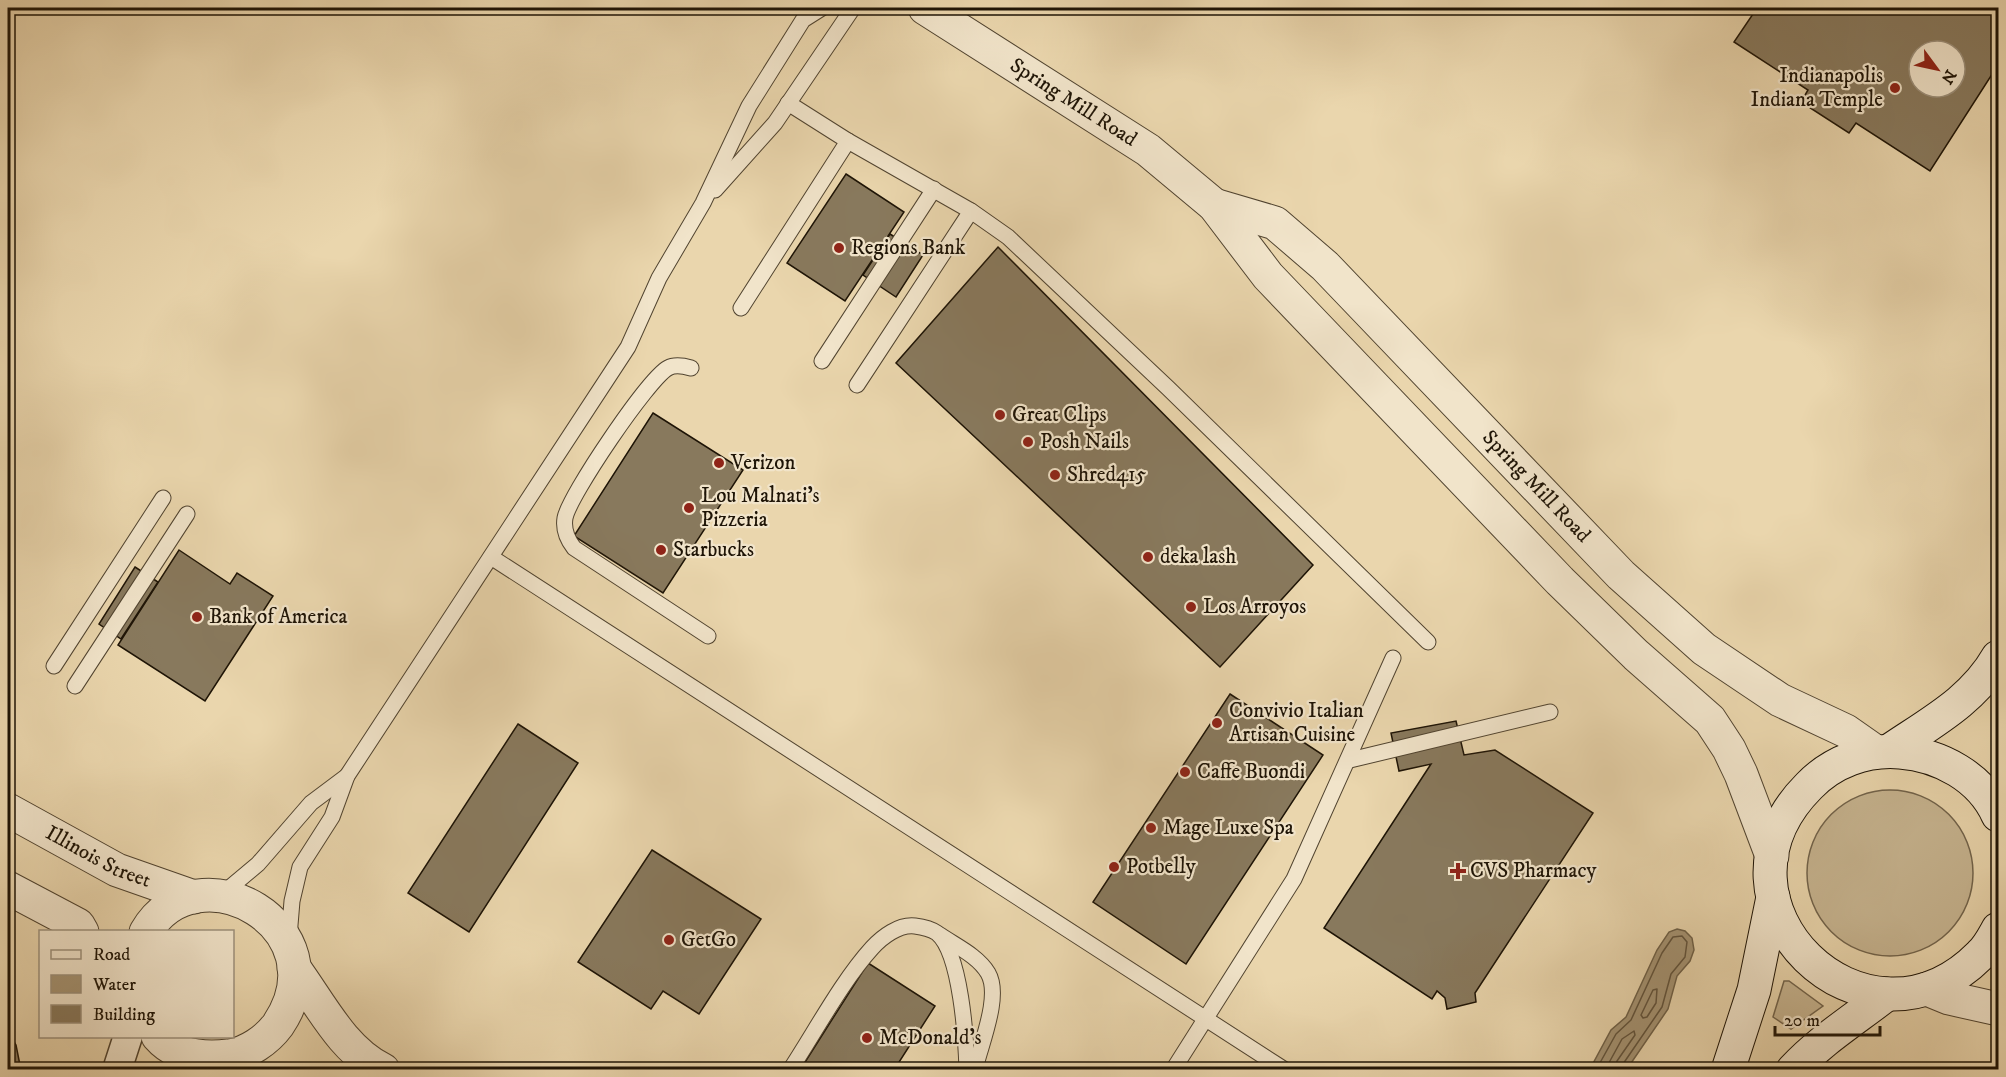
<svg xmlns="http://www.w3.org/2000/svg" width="2006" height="1077" font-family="'IM FELL DW Pica',serif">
<rect width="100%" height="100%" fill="#ead6ad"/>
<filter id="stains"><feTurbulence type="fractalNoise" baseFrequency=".00333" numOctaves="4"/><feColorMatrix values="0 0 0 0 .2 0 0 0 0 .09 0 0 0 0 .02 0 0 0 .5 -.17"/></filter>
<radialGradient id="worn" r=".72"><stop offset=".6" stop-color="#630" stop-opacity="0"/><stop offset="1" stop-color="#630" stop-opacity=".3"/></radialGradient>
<!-- green -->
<g fill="#c7b591" stroke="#72644c" stroke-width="1.5">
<circle cx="1890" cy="873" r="83"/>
<polygon points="1784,981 1789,981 1823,1006 1791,1029 1773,1017"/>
</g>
<!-- water -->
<polygon fill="#a59474" stroke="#6f6148" stroke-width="1.5" points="1677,929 1685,931 1692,938 1694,950 1690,961 1677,976 1668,1009 1627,1069 1590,1069 1611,1030 1626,1017 1657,950 1669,932"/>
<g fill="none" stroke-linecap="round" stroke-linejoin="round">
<!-- shore -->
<g stroke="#62543d" stroke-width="1.5">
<polygon points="1657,989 1656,1003 1647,1017 1643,1018 1641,1015 1653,990"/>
<polyline points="1596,1070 1616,1034 1631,1020 1662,953 1673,937 1682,936 1687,942 1685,957 1671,974 1662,1007 1623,1064 1622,1070"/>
<polyline points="1605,1070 1622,1039 1634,1031 1635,1035 1617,1061 1615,1070"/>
</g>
</g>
<!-- building -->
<g fill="#88795d" stroke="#1e1406" stroke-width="1.5" fill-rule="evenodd">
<path d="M 1757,8 L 1998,8 L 1998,65 L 1930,171 L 1856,123 L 1849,133 L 1801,102 L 1808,90 L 1734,42 ZM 1919,51 L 1955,51 L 1955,87 L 1919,87 Z"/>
<polygon points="846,174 904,212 845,301 787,263"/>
<polygon points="890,234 923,255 896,297 863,275"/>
<polygon points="998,247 1313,565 1220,667 896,363"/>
<polygon points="653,413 743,470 663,593 574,536"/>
<polygon points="179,550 230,584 237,573 273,596 205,701 118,645"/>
<polygon points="135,567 158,582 121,639 99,624"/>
<polygon points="1230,694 1323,755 1186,964 1093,902"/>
<polygon points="1456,721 1464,755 1495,750 1593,813 1475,993 1476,1002 1447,1009 1445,998 1437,991 1432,999 1324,928 1431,764 1399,771 1391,733"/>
<polygon points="518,724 578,763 469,932 408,893"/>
<polygon points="652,850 761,919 699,1014 663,991 651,1009 578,962"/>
<polygon points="868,963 935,1006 894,1070 800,1070"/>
<polygon points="8,1032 16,1045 21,1070 8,1070"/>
</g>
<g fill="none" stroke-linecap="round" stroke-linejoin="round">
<defs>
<g id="service">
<polyline points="788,103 848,141 971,211 1008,237 1168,388 1428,642"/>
<polyline points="715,190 775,123 853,8"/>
<polyline points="741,308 848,141"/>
<polyline points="822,361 934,189"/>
<path d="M 691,368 C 684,366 675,364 668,368 C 648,379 569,496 565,518 C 563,530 567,539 574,548 L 708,636"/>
<polyline points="857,385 971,211"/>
<polyline points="491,557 1285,1070"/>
<polyline points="54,666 163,498"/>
<polyline points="75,686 187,514"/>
<polyline points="1350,760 1550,712"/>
<polyline points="221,895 258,864 311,803 347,776"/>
<path d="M 940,935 C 956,946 978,956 988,973 C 1001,995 982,1041 976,1065"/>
<polyline points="289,937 292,901 300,867 332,817 347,776 628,347 659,278 703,203 749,106 803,20 822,8"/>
<path d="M 790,1070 C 815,1032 842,981 872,948 C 882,937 899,924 915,926 C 923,927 931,929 937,933 C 961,953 966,1039 967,1070"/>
<polyline points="1173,1070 1294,879 1393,658"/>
</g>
<polyline id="minor" points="117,1070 128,1036"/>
<g id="tertiary">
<path id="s1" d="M 925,8 L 1148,150 L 1214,205 L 1268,276 L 1560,581 L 1636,655 L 1710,720 L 1729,749 L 1741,774 L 1772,856"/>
<path id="s2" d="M 1214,205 L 1275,223 L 1325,266 L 1621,575 L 1704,649 L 1780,700 L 1846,731 L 1876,752"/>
<path id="s3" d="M 8,810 L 117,870 L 194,897"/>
<polyline points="8,888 78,925 82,932"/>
<path d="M 146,932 C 197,845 344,927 278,1025 C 267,1040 248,1053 229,1056 C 204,1059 176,1057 158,1036"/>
<path d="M 294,968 C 320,1003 342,1050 383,1070"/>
<polyline points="1927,989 1949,998 1998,1009"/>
</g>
<g id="secondary">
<path d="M 1889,751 C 1930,723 1973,701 1998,657"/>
<path d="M 1998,815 C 1981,777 1940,755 1900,752 C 1866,749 1832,762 1809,786 C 1692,903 1865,1071 1980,955 C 1988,948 1993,938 1998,929"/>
<polyline points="1728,1070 1754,990 1773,897"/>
<path d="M 1793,1070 C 1821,1040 1855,1019 1887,994"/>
</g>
</defs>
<!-- service casing -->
<use href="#service" stroke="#514430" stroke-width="17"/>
<!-- minor casing -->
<use href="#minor" stroke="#514430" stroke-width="31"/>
<!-- tertiary casing -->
<use href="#tertiary" stroke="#514430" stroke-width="35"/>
<!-- secondary casing -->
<use href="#secondary" stroke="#1e1406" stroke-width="35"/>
<!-- service -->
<use href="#service" stroke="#f1e4ca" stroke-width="15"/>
<!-- minor -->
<use href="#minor" stroke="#f1e4ca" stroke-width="28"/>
<!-- tertiary -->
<use href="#tertiary" stroke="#f1e4ca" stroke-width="33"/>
<!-- secondary -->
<use href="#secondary" stroke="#f1e4ca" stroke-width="33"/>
</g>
<!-- markers -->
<g fill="#8f2418" stroke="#f1e4ca" stroke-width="2">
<circle cx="1895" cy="88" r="6"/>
<circle cx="839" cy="248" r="6"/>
<circle cx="1000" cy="415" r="6"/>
<circle cx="1028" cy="442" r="6"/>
<circle cx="719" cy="463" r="6"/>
<circle cx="1055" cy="475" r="6"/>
<circle cx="689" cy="508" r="6"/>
<circle cx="661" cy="550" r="6"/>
<circle cx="1148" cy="557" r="6"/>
<circle cx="1191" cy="607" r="6"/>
<circle cx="197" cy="617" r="6"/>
<circle cx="1217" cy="723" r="6"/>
<circle cx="1185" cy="772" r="6"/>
<circle cx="1151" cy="828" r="6"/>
<circle cx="1114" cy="867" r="6"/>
<path d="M1455 862h6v6h6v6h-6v6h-6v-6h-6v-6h6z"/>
<circle cx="669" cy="940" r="6"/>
<circle cx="867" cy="1038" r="6"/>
</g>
<g text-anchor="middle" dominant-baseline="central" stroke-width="4.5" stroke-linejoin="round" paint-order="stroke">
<!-- poi labels -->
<g font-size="21" fill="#1e1406" stroke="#f1e4ca" text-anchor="start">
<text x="1883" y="76" text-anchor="end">Indianapolis<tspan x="1883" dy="24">Indiana Temple</tspan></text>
<text x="851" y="248">Regions Bank</text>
<text x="1012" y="415">Great Clips</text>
<text x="1040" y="442">Posh Nails</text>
<text x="731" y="463">Verizon</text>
<text x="1067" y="475">Shred415</text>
<text x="701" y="496">Lou Malnati's<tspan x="701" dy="24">Pizzeria</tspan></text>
<text x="673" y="550">Starbucks</text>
<text x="1160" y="557">deka lash</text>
<text x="1203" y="607">Los Arroyos</text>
<text x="209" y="617">Bank of America</text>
<text x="1229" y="711">Convivio Italian<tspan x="1229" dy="24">Artisan Cuisine</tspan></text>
<text x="1197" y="772">Caffe Buondi</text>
<text x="1163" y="828">Mage Luxe Spa</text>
<text x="1126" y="867">Potbelly</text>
<text x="1470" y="871">CVS Pharmacy</text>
<text x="681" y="940">GetGo</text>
<text x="879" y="1038">McDonald's</text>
</g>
<!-- street labels -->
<g font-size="21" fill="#1e1406" stroke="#f1e4ca">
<text stroke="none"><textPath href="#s1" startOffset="176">Spring Mill Road</textPath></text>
<text stroke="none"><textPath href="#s2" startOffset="435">Spring Mill Road</textPath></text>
<text stroke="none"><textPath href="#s3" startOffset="102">Illinois Street</textPath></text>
</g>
</g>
<!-- margin -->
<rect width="2006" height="1077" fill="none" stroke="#ead6ad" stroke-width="30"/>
<rect x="9" y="9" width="1988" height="1059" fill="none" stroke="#1e1406" stroke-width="3"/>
<rect x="15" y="15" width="1976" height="1047" fill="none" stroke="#1e1406" stroke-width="1.5"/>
<!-- legend -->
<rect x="39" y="930" width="195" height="108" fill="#f1e4ca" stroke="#9d917c" stroke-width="1.5"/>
<rect x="51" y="950" width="30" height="9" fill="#f1e4ca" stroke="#9d917c" stroke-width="1.5"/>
<text x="93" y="960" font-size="18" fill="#1e1406">Road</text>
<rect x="51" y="975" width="30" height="18" fill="#a59474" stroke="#9d917c" stroke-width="1.5"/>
<text x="93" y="990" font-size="18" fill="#1e1406">Water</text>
<rect x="51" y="1005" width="30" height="18" fill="#88795d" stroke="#9d917c" stroke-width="1.5"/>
<text x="93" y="1020" font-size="18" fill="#1e1406">Building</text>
<!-- north arrow -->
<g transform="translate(1937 69) rotate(123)"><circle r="28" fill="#f1e4ca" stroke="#9d917c" stroke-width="1.5"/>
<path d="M0-4.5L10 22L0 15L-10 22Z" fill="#8f2418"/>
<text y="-9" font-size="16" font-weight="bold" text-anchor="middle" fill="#1e1406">N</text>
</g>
<!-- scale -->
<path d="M1775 1026v9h105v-9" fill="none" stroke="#1e1406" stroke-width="3"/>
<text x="1784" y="1026" font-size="18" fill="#1e1406" stroke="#f1e4ca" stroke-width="4.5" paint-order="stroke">20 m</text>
<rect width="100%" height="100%" filter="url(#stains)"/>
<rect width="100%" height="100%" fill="url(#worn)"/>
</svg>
